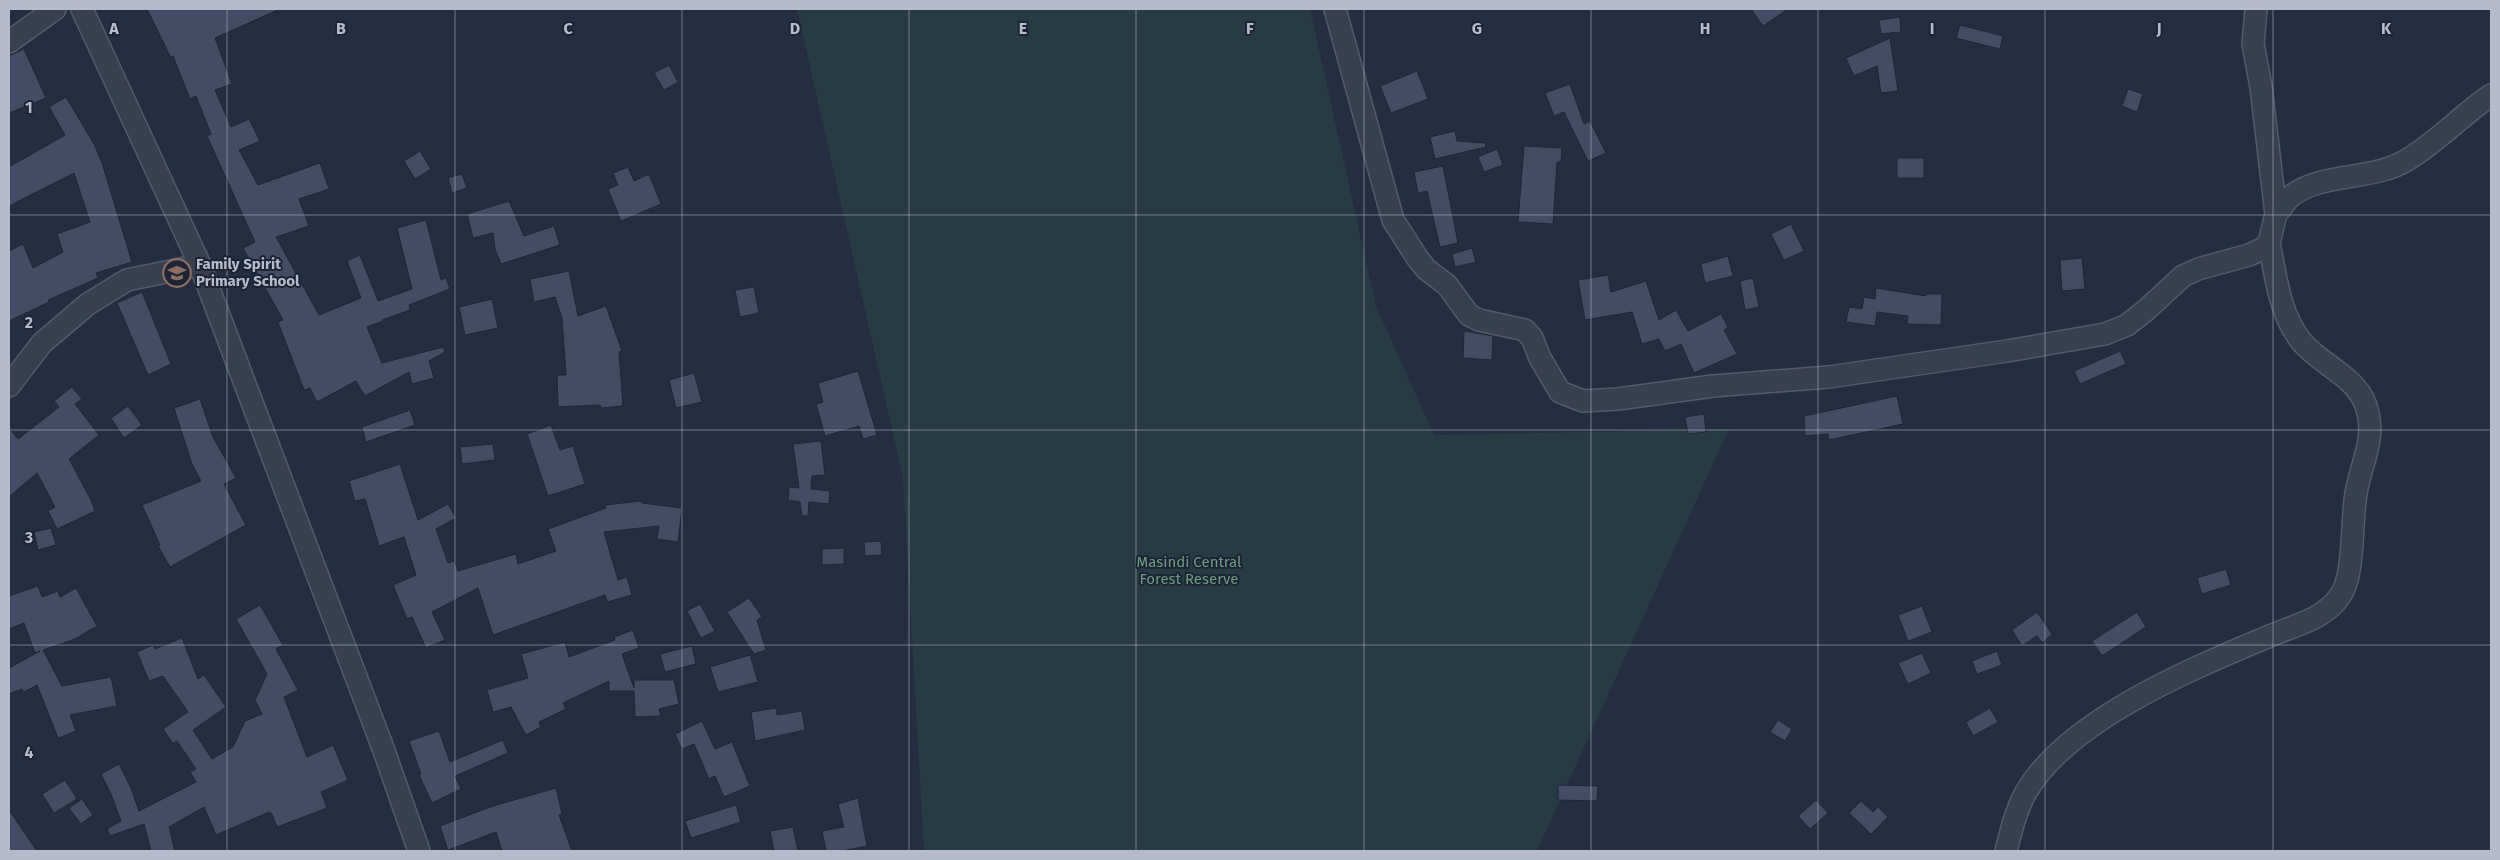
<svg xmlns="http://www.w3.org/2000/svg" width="2500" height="860" font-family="'Fira Sans',sans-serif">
<rect width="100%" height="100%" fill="#242d42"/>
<!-- green -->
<polygon fill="#263b43" points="797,9 1310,9 1376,306 1434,435 1729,429 1537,851 924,851 903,478"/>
<!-- building -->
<g fill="#434c64" stroke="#1f2638">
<polygon points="147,9 280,9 215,38 232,84 215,90 231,127 249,119 260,141 239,150 258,185 320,163 329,189 299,199 309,226 276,237 319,315 361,298 347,261 360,255 378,301 412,289 397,228 426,220 441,280 446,278 450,289 409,305 410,310 382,320 383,321 367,327 382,363 443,347 445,352 429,361 434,378 412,384 409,372 365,396 356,381 317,402 310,388 304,390 278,322 283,320 243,248 255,242 207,136 211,134 196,96 190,99 173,56 171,58"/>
<polygon points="1751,9 1788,9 1763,26"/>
<polygon points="1900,17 1901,32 1881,34 1879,20"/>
<polygon points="1960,25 2003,36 2000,49 1956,38"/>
<polygon points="1890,38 1898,91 1881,93 1877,66 1854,76 1846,58"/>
<polygon points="24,49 46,98 9,113 9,56"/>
<polygon points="669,65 678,82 664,90 654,73"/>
<polygon points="1417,71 1428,99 1391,113 1380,86"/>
<polygon points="1570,84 1584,124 1590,121 1606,153 1588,161 1564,112 1554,116 1545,93"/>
<polygon points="2128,89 2143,94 2137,112 2122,106"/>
<polygon points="66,97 94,144 102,163 132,262 96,273 98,278 48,300 49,302 9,321 9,251 23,244 33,268 63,252 57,234 90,222 74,173 9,206 9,167 65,135 49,107"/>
<polygon points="1455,131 1457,141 1485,143 1486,147 1435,159 1430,137"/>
<polygon points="1524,146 1562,148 1561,162 1557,162 1553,224 1518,222"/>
<polygon points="1497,149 1503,165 1484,172 1478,157"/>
<polygon points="420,151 431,169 415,179 404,161"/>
<rect x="1897" y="158" width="27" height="20"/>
<polygon points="1443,166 1458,243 1440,247 1427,191 1418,193 1414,172"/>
<polygon points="628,167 634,181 649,174 661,204 621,221 608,189 618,185 613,173"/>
<polygon points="462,174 467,188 452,193 448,178"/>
<polygon points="509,201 524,236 554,226 560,245 501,264 495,249 493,233 473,238 467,214"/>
<polygon points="1791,224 1804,251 1784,260 1771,234"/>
<polygon points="1472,248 1476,262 1455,267 1452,254"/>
<polygon points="1728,256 1733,276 1705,283 1701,264"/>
<polygon points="2082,258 2085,289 2062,291 2060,260"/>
<polygon points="569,271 578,316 606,306 622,351 619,352 623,406 601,408 600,405 558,407 557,375 566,375 562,318 555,297 534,302 530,279"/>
<polygon points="1608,275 1611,292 1646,281 1659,320 1676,310 1688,331 1721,314 1728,327 1724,330 1737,354 1694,373 1681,344 1665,351 1659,339 1642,344 1632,312 1585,320 1578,280"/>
<polygon points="1753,278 1759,307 1745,310 1740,281"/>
<polygon points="754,287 759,313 740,317 735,290"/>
<polygon points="1876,288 1926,296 1926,294 1942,294 1941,325 1907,324 1908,316 1877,312 1875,326 1846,322 1849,307 1862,309 1864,297 1875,299"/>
<polygon points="142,292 171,364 148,375 117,303"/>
<polygon points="492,299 498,328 465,335 459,307"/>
<polygon points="1464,331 1493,336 1492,360 1463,358"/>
<polygon points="2120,351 2126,364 2080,384 2074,371"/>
<polygon points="858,371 877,435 863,439 859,426 825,436 816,404 823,402 818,383"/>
<polygon points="694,373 702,402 676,408 669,380"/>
<polygon points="72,387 82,399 75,404 99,435 69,459 91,500 95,511 57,529 48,511 55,507 37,473 9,497 9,428 18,439 59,407 54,401"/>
<polygon points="1897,396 1903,424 1829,440 1828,434 1805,436 1804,416"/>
<polygon points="200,399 213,437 236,478 224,484 246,525 170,567 158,546 160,545 142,505 201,481 192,464 174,408"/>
<polygon points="128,406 142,425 124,438 111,418"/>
<polygon points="410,410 415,425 366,442 362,427"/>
<polygon points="1704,414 1706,432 1688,434 1685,417"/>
<polygon points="551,425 560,450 573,446 585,484 548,496 527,434"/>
<polygon points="821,441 825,475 812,476 811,489 830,491 829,504 809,502 808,516 802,516 800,502 788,500 789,487 799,488 793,444"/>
<polygon points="493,444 495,460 462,464 460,447"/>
<polygon points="400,464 418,520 448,504 456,518 436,529 448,563 454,561 458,571 516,554 518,564 556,551 548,529 606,508 605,505 641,501 642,503 682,508 678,542 657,539 659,526 604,532 618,580 627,577 632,595 607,602 605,595 493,635 478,588 432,612 445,640 426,648 412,617 407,619 393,585 416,575 404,537 379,546 365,499 355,501 349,481"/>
<polygon points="51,528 56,545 38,550 34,532"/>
<polygon points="881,541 882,555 865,556 864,542"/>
<polygon points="844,548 844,564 822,565 822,549"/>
<polygon points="2226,569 2231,585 2202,594 2197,578"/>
<polygon points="38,586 42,597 58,591 60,597 76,588 97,626 75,639 43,650 62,686 111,677 117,706 70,715 76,731 58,738 37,685 24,692 22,689 9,694 9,668 40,651 35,653 24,623 9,629 9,596"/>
<polygon points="749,598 762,617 757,620 766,650 754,654 727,612"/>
<polygon points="700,604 715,631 701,638 687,611"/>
<polygon points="260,605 283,645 276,649 298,690 284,697 307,757 333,745 348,780 321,792 327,808 277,827 272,814 269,812 216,835 204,807 169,827 175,851 151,851 144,824 110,836 107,829 121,821 111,794 101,774 119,764 131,788 139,811 196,782 190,772 196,769 177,741 173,744 163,729 188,712 163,676 149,681 137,652 153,645 155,649 182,638 198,679 204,675 226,707 193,730 212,759 233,747 245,721 262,714 255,700 267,674 236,619"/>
<polygon points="1922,606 1932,632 1908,641 1898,615"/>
<polygon points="2037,612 2052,634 2042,643 2037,636 2022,646 2012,630"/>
<polygon points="2137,612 2146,627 2102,656 2092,641"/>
<polygon points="633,630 639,648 622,654 634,688 634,680 674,680 679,704 659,709 661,716 635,717 634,691 609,691 609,681 563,703 566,709 539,722 541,727 526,735 511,707 493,712 487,690 528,678 521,654 565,642 569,657 615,640 614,637"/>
<polygon points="692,646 696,664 665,672 660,654"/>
<polygon points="1997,651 2002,665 1977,674 1972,661"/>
<polygon points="1922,653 1931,673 1908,684 1898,663"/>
<polygon points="750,655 758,682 718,692 710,667"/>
<polygon points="776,708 777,715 802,711 805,730 755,741 751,712"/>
<polygon points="1990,708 1998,722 1973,736 1966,722"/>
<polygon points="1778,720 1792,729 1785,741 1770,732"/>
<polygon points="702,721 715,749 732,742 750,786 724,797 715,776 709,779 694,744 682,749 675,734"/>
<polygon points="439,731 450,762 503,740 508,753 455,776 461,789 432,803 419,775 421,774 409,741"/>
<polygon points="65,780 77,799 54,813 42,794"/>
<polygon points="1558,785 1598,786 1597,801 1558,800"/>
<polygon points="556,788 562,814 559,815 572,851 502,851 496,832 448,850 440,826 493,806"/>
<polygon points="858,798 867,846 841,851 826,851 822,831 844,827 838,804"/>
<polygon points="82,799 93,815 81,824 69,808"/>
<polygon points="1816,800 1828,813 1810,829 1798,816"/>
<polygon points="1861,801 1873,812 1878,807 1888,817 1871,834 1849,813"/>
<polygon points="736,805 741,822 691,838 685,821"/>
<polygon points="9,810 37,851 9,851"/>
<polygon points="793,827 798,851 774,851 770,831"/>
</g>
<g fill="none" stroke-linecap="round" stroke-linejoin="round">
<defs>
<g id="minor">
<polyline points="82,9 200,265 383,748 419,851"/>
<polyline points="1335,9 1393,220 1418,259 1426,269 1447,285 1469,315 1479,320 1525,330 1532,338 1540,358 1560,392 1583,401 1618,399 1713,386 1829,377 2007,351 2105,334 2127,325 2145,311 2183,276 2198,269 2249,255 2262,249 2269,243 2276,214 2261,87 2253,44 2256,9"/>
<polyline points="9,42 55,9"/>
<path d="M 2276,214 C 2281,209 2285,201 2291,196 C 2322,172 2373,181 2407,160 C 2437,142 2462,115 2491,95"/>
<polyline points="9,386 42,343 88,304 127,280 200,265"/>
<path d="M 2006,851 C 2011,831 2016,810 2026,792 C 2068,720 2191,669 2265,638 C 2291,626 2323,621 2340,596 C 2355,576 2351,521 2356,494 C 2360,466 2375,442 2368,413 C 2361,377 2322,367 2301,341 C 2279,313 2276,276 2269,243"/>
</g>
</defs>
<!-- minor casing -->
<use href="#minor" stroke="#535a6c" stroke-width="24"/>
<!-- minor -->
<use href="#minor" stroke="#383f51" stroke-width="21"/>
</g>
<!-- grid -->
<path fill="none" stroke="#b5bbcc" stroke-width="1" stroke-opacity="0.55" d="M 227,9 L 227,851M 455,9 L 455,851M 682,9 L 682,851M 909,9 L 909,851M 1136,9 L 1136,851M 1364,9 L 1364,851M 1591,9 L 1591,851M 1818,9 L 1818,851M 2045,9 L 2045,851M 2273,9 L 2273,851M 9,215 L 2491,215M 9,430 L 2491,430M 9,645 L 2491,645"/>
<!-- icons -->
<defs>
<symbol id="school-ring" viewBox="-11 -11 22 22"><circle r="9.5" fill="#1d2437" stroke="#8d6e63" stroke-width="1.5"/><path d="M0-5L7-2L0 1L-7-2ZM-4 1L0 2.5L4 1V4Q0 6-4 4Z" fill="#8d6e63"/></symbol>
</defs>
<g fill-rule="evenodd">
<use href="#school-ring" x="161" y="257" width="32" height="32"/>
</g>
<g text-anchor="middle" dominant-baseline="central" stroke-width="4" stroke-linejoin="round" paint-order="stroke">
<!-- poi labels -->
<g font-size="15" font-weight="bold" fill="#b5bbcc" stroke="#1d2437" text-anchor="start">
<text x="196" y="264">Family Spirit<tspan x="196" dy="17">Primary School</tspan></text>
</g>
<!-- park labels -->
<g font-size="15" fill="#6b9e7e" stroke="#1d2437">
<text x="1189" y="562">Masindi Central<tspan x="1189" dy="17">Forest Reserve</tspan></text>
</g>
</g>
<g font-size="16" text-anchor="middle" font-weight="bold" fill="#b5bbcc" stroke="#1d2437" stroke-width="4" stroke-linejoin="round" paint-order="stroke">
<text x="114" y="34">A</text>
<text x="341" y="34">B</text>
<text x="568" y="34">C</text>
<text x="795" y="34">D</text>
<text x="1023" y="34">E</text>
<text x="1250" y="34">F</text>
<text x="1477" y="34">G</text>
<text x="1705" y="34">H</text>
<text x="1932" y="34">I</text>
<text x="2159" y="34">J</text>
<text x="2386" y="34">K</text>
<text x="29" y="113">1</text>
<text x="29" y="328">2</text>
<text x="29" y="543">3</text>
<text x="29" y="758">4</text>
</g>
<!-- border -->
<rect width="2500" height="860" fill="none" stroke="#b5bbcc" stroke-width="20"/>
</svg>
